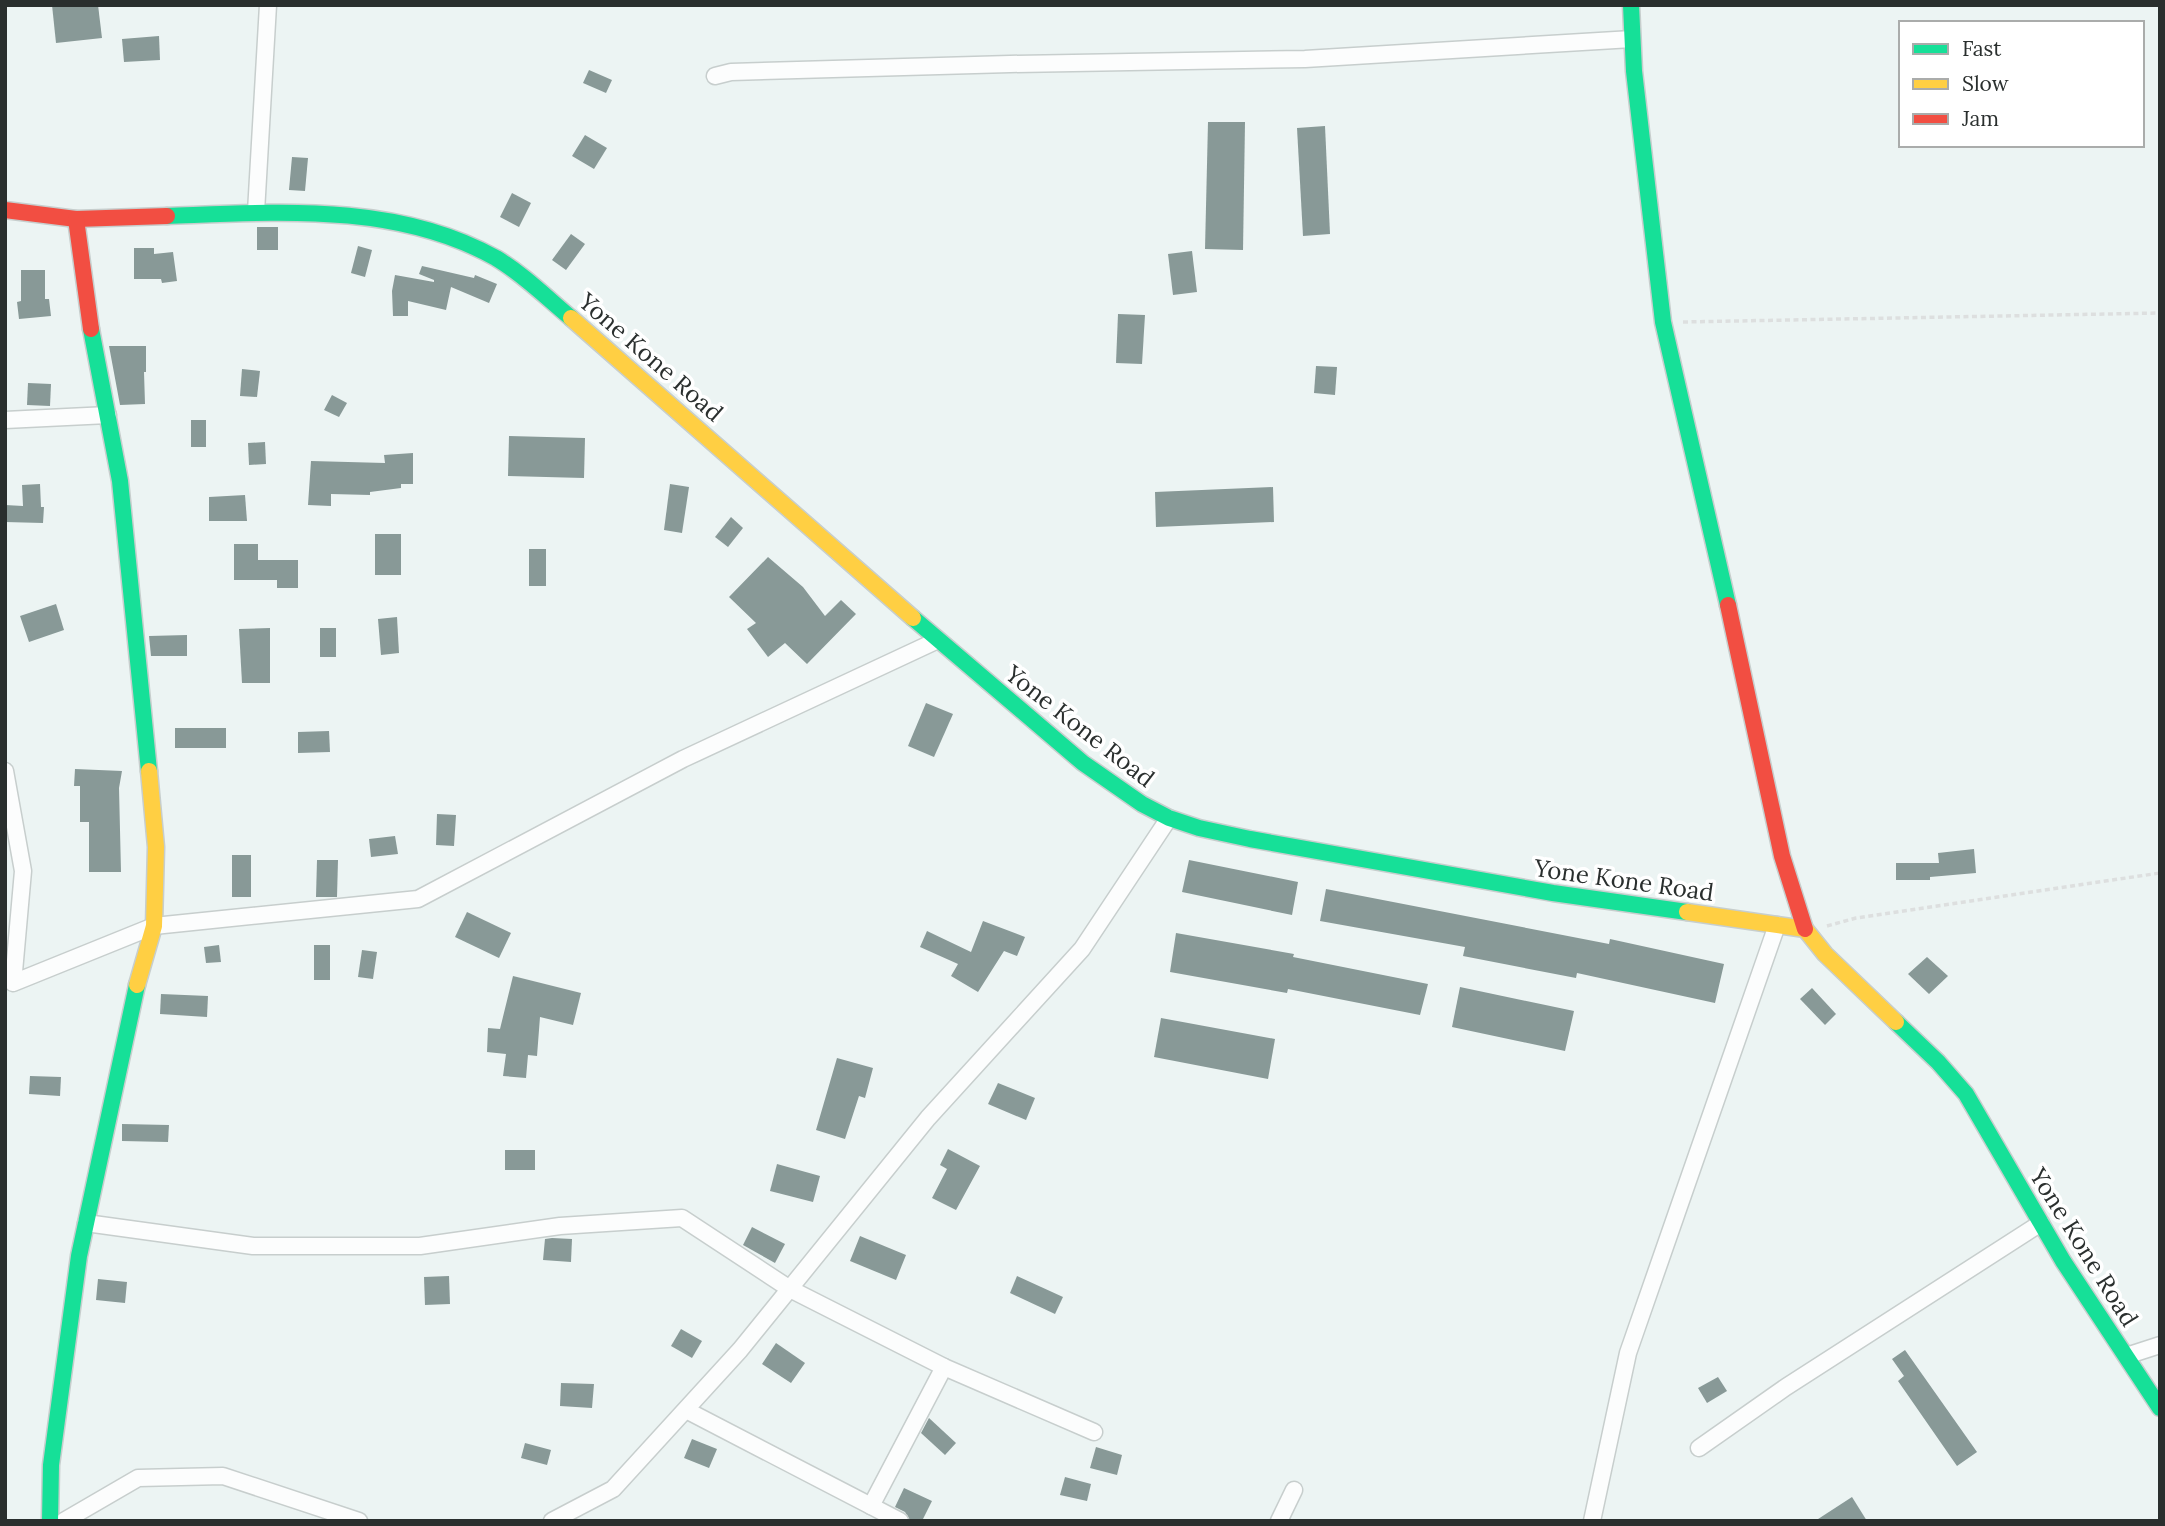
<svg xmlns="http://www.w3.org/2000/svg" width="2165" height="1526" font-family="Lora,serif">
<rect width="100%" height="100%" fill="#ecf4f3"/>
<!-- building -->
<g fill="#889997">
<polygon points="52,5 98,5 102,38 56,43"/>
<polygon points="159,36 160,60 124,62 122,39"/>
<polygon points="589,70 612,80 606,93 583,83"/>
<polygon points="1208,122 1245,122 1243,250 1205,249"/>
<polygon points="1325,126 1330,234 1303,236 1297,128"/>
<polygon points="585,135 607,148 594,169 572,156"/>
<polygon points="292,157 308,158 305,191 289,190"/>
<polygon points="512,193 531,203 519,227 500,217"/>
<rect x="257" y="227" width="21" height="23"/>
<polygon points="571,234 585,244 566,270 552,260"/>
<polygon points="358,246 372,250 365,277 351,273"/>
<polygon points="134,248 154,248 154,254 173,252 177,281 162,283 161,279 134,279"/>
<polygon points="1192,251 1197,292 1173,295 1168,254"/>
<polygon points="422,266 474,278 475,275 497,284 489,303 451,287 446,310 408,301 408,316 393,316 392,291 395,275 434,282 434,280 419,274"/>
<polygon points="21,270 45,270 45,299 49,299 51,316 19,319 17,302 21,301"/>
<polygon points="1118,314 1145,315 1142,364 1116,363"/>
<polygon points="109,346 146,346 146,372 144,372 145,404 120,405"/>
<polygon points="1316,366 1337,367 1335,395 1314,393"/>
<polygon points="242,369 260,371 257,397 240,396"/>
<polygon points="28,383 51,384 50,406 27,405"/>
<polygon points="332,395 347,403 339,417 324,410"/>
<rect x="191" y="420" width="15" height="27"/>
<polygon points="509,436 585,438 584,478 508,476"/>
<polygon points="265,442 266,464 249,465 248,443"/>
<polygon points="413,453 413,484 401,484 401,488 370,492 370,495 331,494 331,506 308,505 311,461 385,463 384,455"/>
<polygon points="40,484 41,507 44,507 43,523 5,522 5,505 23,506 22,485"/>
<polygon points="670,484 689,487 682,533 664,530"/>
<polygon points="1273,487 1274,522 1156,527 1155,492"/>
<polygon points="245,495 247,521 209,521 209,497"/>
<polygon points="731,517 743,528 728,547 715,537"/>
<rect x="375" y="534" width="26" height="41"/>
<polygon points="234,544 258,544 258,560 298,560 298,588 277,588 277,580 234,580"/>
<rect x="529" y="549" width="17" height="37"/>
<polygon points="768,557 803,587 825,616 841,600 856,614 807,664 785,643 768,657 747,629 756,623 729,597"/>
<polygon points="56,604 64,630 29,642 20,616"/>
<polygon points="397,617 399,653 381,655 378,619"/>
<polygon points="270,628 270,683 242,683 239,629"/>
<rect x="320" y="628" width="16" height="29"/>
<polygon points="187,635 187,656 151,656 149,636"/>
<polygon points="926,703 953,714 934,757 908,746"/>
<rect x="175" y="728" width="51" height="20"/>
<polygon points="329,731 330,752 298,753 298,732"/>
<polygon points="75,769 122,771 119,788 121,872 89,872 89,822 80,822 80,786 74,786"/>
<polygon points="437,814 456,815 454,846 436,845"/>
<polygon points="395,836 398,854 371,857 369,839"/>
<polygon points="1974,849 1976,873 1930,877 1930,880 1896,880 1896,863 1939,863 1938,853"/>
<rect x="232" y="855" width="19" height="42"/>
<polygon points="317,860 338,860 337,897 316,897"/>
<polygon points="1189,860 1298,882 1292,915 1182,892"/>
<polygon points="1326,889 1609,944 1610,939 1724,964 1715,1003 1577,973 1576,978 1463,956 1465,947 1320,921"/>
<polygon points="467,912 511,933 499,958 455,937"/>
<polygon points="983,921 1025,937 1017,956 1004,951 978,992 951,976 958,964 920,947 927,931 971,952"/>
<polygon points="1176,933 1294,954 1293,957 1428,984 1420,1015 1288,989 1287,993 1170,972"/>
<polygon points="219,945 221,962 206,963 204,947"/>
<rect x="314" y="945" width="16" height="35"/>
<polygon points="362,950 377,952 373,979 358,977"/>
<polygon points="1927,957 1948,976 1929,994 1908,974"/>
<polygon points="513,976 581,993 573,1025 540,1017 537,1056 528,1055 526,1078 503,1076 506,1054 487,1052 488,1028 500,1029"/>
<polygon points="1460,987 1574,1011 1565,1051 1452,1027"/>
<polygon points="1812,988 1836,1014 1825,1025 1800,999"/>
<polygon points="161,994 208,996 207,1017 160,1014"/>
<polygon points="1161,1018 1275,1039 1268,1079 1154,1057"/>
<polygon points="837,1058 873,1068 865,1098 859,1096 845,1139 816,1130"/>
<polygon points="30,1076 61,1077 60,1096 29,1094"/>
<polygon points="998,1083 1035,1098 1026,1120 988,1104"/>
<polygon points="122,1124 169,1125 168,1142 122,1141"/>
<polygon points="948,1149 980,1166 956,1210 932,1198 947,1169 940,1165"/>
<rect x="505" y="1150" width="30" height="20"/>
<polygon points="777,1164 820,1176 813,1202 770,1191"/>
<polygon points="752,1227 785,1244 775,1263 743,1245"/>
<polygon points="860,1236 906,1255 896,1280 850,1261"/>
<polygon points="552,1238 572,1239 571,1262 543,1260 545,1239"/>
<polygon points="449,1276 450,1304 425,1305 424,1277"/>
<polygon points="1017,1276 1063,1297 1055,1314 1010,1293"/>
<polygon points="98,1279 127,1282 125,1303 96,1300"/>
<polygon points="681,1329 702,1341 692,1358 671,1346"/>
<polygon points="776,1343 805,1363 791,1383 762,1364"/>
<polygon points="1905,1350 1977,1452 1957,1466 1898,1381 1904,1376 1892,1359"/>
<polygon points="1718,1377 1727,1391 1707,1403 1698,1388"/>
<polygon points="561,1383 594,1384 592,1408 560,1406"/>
<polygon points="929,1418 956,1443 945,1455 921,1433"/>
<polygon points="692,1439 717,1449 709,1468 684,1458"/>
<polygon points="525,1443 551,1450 547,1465 521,1458"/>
<polygon points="1096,1447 1122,1455 1117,1475 1090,1468"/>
<polygon points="1065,1477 1091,1484 1087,1501 1060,1495"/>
<polygon points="904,1488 932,1501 922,1521 910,1520 905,1512 895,1507"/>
<polygon points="1852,1497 1867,1521 1815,1521"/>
</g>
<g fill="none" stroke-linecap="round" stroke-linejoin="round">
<defs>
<g id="street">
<polyline points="715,76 731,72 1010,64 1305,59 1632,39"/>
<polyline points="256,212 268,5"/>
<polyline points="5,420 108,415"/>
<polyline points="5,771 23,871 13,983 154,926 418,899 683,759 938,640"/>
<polyline points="86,1223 253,1246 420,1246 560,1226 682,1218 790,1289 944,1367 1094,1432"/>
<polyline points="2126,1356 2160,1345"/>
<polyline points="686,1410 900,1521"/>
<polyline points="1699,1448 1786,1387 2041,1223"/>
<polyline points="871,1506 944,1367"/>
<polyline points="64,1521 138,1478 223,1476 359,1521"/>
<polyline points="552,1521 613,1489 740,1350 928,1118 1082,949 1169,818"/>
<polyline points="1279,1521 1294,1490"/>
<polyline points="1592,1521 1628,1353 1777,925"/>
</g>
<g id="fast">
<polyline points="1631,5 1634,71 1663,322 1728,605"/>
<path d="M 167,216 C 277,212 396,202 496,258 C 523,274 547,298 571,318"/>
<polyline points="91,329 120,481 149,771"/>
<polyline points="913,618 1083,763 1142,804 1169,818 1199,828 1250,839 1553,893 1687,912"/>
<polyline points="1896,1022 1938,1062 1966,1094 2063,1261 2160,1408"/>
<polyline points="50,1521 51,1465 79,1256 137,985"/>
</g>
<g id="slow">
<polyline points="571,318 913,618"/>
<polyline points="1687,912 1805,929 1825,954 1896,1022"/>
<polyline points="137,985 154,926 156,847 149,771"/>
</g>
<g id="jam">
<polyline points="5,210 76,219 167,216"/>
<polyline points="76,219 91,329"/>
<polyline points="1728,605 1782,856 1805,929"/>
</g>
</defs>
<!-- street casing -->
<use href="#street" stroke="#c7cecd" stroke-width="19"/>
<!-- fast casing -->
<use href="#fast" stroke="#c7cecd" stroke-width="19"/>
<!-- slow casing -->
<use href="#slow" stroke="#c7cecd" stroke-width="19"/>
<!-- jam casing -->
<use href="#jam" stroke="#c7cecd" stroke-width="19"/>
<!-- path -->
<g stroke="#dddfdf" stroke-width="3.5" stroke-dasharray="5 3.5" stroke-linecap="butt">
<polyline points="1683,322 2160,313"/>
<polyline points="1827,926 1856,918 2160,873"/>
</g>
<!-- street -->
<use href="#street" stroke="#fcfdfd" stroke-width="16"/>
<!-- fast -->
<use href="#fast" stroke="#16e098" stroke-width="16"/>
<!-- slow -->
<use href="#slow" stroke="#ffcf43" stroke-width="16"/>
<!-- jam -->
<use href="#jam" stroke="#f24e42" stroke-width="16"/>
</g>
<g text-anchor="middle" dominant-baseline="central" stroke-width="7" stroke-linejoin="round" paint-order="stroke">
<!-- street labels -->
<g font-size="24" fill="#2a2f2e" stroke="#fff">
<text transform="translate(651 357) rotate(41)">Yone Kone Road</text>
<text transform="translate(1080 726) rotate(38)">Yone Kone Road</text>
<text transform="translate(1624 880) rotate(8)">Yone Kone Road</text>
<text transform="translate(2084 1247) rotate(58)">Yone Kone Road</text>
</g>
</g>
<!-- border -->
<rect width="2165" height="1526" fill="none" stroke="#2a2f2e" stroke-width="14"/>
<!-- legend -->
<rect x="1899" y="21" width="245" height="126" fill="#ffffff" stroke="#aaacab" stroke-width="2"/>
<rect x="1913" y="44" width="35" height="10" fill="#16e098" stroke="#aaacab" stroke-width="2"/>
<text x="1962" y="56" font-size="21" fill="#2a2f2e">Fast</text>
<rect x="1913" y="79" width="35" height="10" fill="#ffcf43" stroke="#aaacab" stroke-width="2"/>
<text x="1962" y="91" font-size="21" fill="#2a2f2e">Slow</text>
<rect x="1913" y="114" width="35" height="10" fill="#f24e42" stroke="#aaacab" stroke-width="2"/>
<text x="1962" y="126" font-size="21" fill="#2a2f2e">Jam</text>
</svg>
